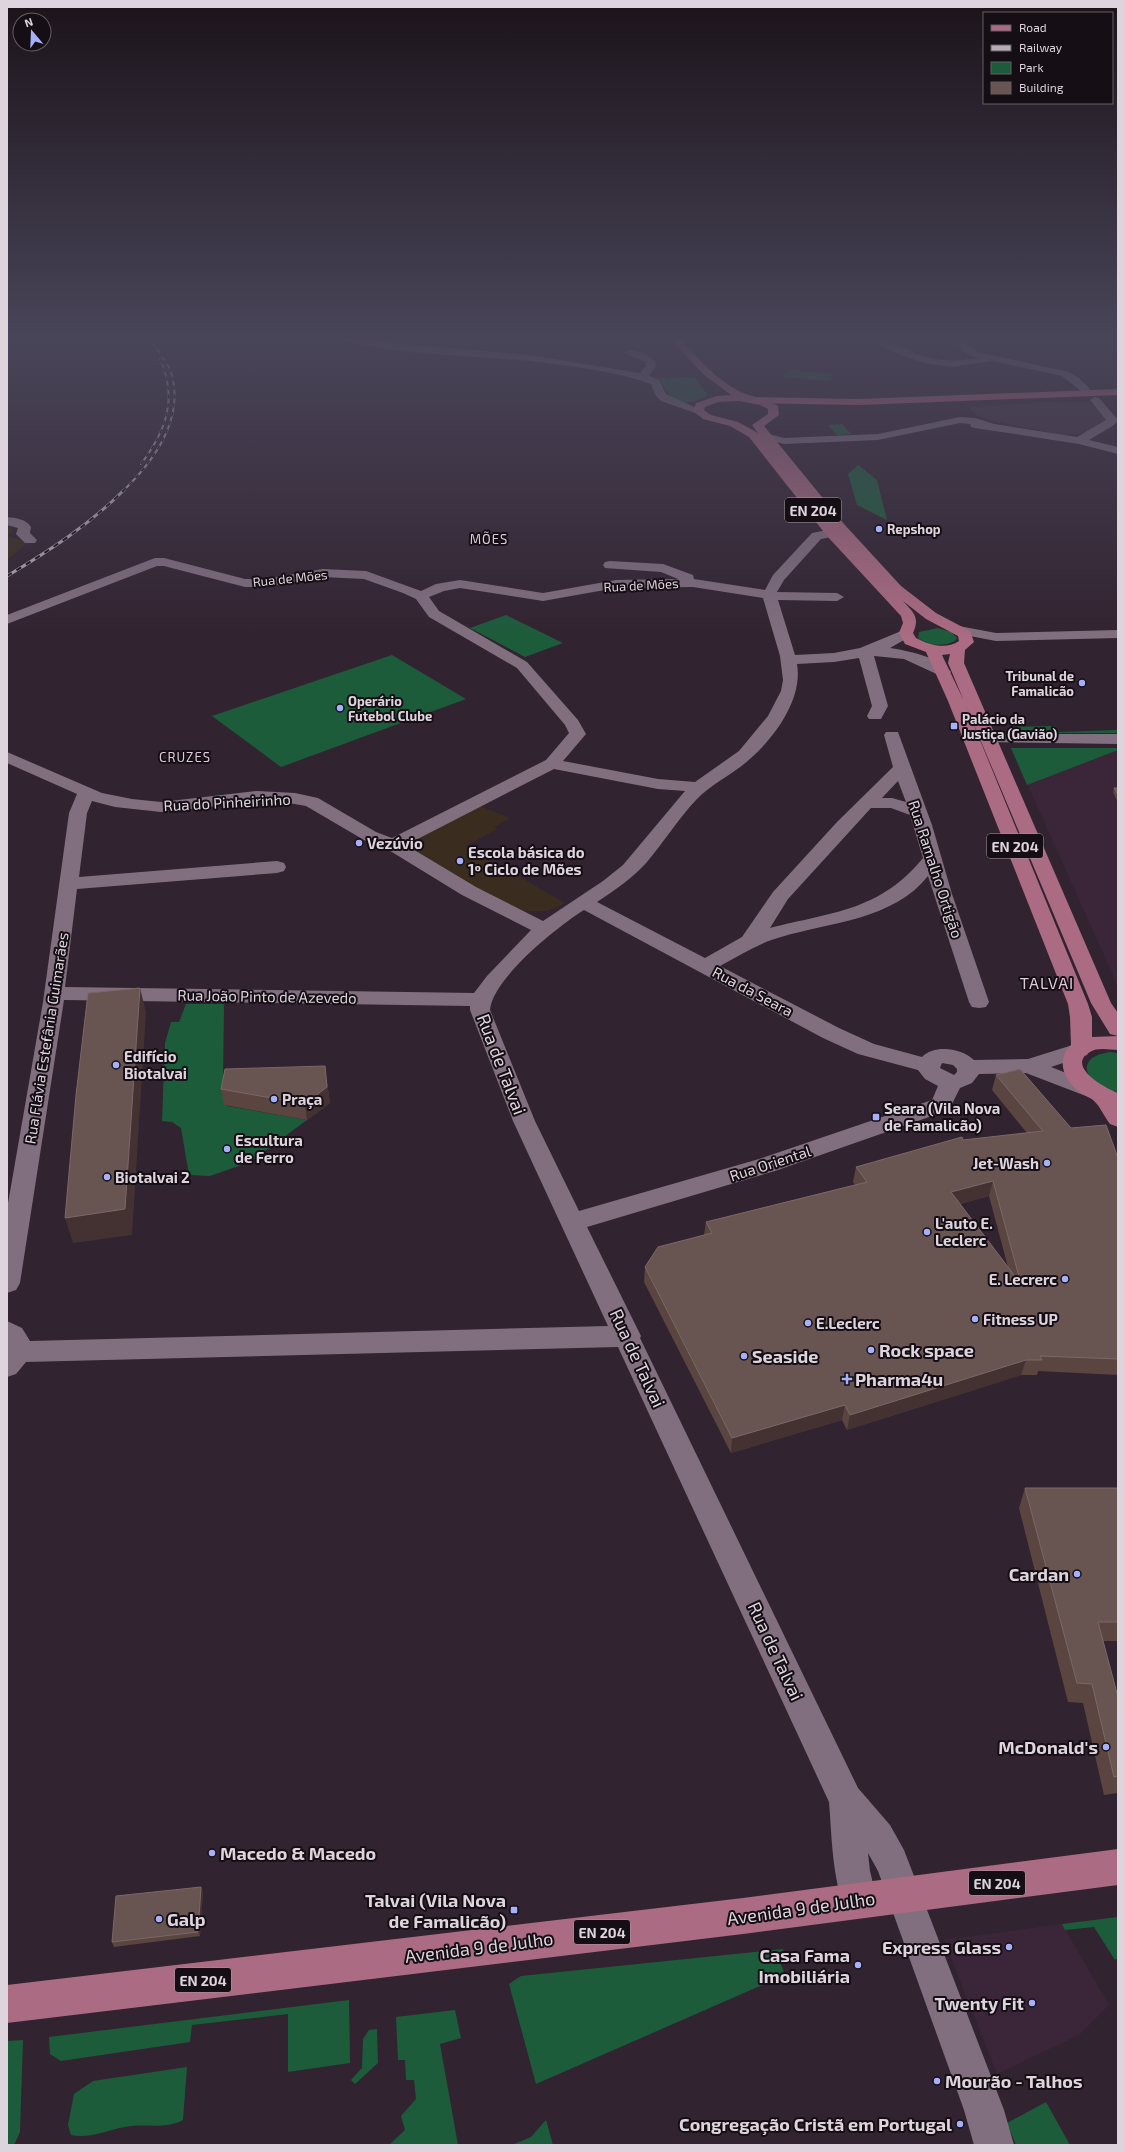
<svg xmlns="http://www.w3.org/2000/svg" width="1125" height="2152" font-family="'Exo 2',sans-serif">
<rect width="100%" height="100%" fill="#322330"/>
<!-- built -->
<g fill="#3b2639">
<polygon points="1011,748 1118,748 1118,988 1112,973"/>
<polygon points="1062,1924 1109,2005 1079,2035 997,2074 944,1940"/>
</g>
<!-- industrial -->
<polygon fill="#41313d" points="1045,402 1090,403 1103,415 1105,421 1087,433 1063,435 993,421 976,415 969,407"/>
<!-- education -->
<g fill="#3a2d20">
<polygon points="7,523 11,524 12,531 8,536 28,542 7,560"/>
<polygon points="480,806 510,818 494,827 497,829 466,846 565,903 556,908 546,911 523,911 481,891 409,847 410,842"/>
</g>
<!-- green -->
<g fill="#1d5c3b">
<polygon points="575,336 606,336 588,344 565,340"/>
<polygon points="788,370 833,374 830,381 784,377"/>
<path d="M 672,376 L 695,378 L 708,395 C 699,401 682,406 672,398 C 665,391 664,383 656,377 L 670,379 Z"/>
<polygon points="842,424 851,434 837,435 828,425"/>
<polygon points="858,465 877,480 887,520 857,505 848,474"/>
<polygon points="506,615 563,643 525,657 470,628"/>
<path d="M 938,628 L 951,632 L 957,638 L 955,641 C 943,647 929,646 918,638 L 919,632 Z"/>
<polygon points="392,655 466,699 281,767 212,716"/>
<polygon points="1055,726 1058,732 1118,730 1118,733 1054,733 1052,731 1017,733 1012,732 1008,727"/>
<polygon points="1011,748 1118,748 1118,750 1027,785"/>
<polygon points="186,1004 224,1004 223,1080 227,1106 307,1120 250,1162 210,1176 189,1175 181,1128 172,1122 162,1121 165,1043 171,1022 179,1022"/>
<path d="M 1110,1052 L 1118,1053 L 1118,1092 C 1089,1088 1069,1058 1110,1052 Z"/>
<polygon points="1118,1917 1118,1958 1115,1960 1094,1927 1065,1930 1062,1924"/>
<polygon points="783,1949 784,1954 778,1957 785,1975 536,2084 509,1984 521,1976"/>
<polygon points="349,2000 350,2063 288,2072 288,2014 192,2025 190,2042 61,2061 50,2054 49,2037"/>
<polygon points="455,2010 461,2038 440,2044 458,2145 389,2145 405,2130 401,2116 416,2099 414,2080 406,2080 405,2060 398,2060 396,2017"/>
<polygon points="377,2029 378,2063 355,2084 351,2080 362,2068 363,2039 369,2030"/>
<polygon points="23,2040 20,2132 14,2145 7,2145 7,2041"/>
<path d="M 187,2067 L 183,2120 C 164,2130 146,2123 125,2127 C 107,2130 90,2139 71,2135 L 68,2125 L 74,2094 L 93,2081 Z"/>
<polygon points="1046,2102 1070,2145 1016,2145 1007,2123"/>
<polygon points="546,2120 553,2145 512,2145 531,2137"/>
</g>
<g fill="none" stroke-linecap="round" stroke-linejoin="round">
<!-- minor -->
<g fill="#816f7f" fill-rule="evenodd">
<path d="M 338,336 L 351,336 L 380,342 L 529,355 L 640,373 L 646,366 L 645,362 L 624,353 L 629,350 L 644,353 L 655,361 L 656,366 L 649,376 L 659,380 L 666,394 L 703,411 L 698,414 L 661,401 L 656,396 L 651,384 C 613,370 569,366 529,361 C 499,357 352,353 338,336 Z"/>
<path d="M 862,336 C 883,334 903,350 923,356 C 941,362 960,361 978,358 C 965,355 959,348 955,336 L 965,336 L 968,345 L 978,352 L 1069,372 L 1079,378 L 1090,389 L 1085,392 L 1081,391 L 1062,376 L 993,361 L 950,367 L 924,363 L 898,354 Z"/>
<polygon points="1095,397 1099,398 1118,420 1114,425 1089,440 1118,447 1118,454 1079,444 975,428 971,427 970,424 960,423 878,440 784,444 761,438 759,436 765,433 784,438 878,434 960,417 975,418 994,424 1077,437 1106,420 1090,400"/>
<path d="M 7,517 C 16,518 26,519 31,527 L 30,533 L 37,540 L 35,543 L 25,543 L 16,534 L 18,528 L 7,525 Z"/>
<path d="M 832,529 L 838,533 L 837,536 L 821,539 L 784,580 L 777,592 L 837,593 L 844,597 L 837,601 L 778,600 L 795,655 L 834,653 L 860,648 L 906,629 L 911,630 L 913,633 L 911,636 L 890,648 C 906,650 941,658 951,672 L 948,675 L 943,677 L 904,659 L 874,656 L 888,706 L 881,719 L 869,719 L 867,716 L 872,706 L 859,658 L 834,662 L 797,664 C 803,698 776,736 751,758 C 734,774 712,783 696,800 C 678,819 664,842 647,862 C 633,878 615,890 597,902 L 705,958 L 742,937 L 773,892 L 837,822 L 893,767 L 884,735 L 886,732 L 898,732 L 932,825 L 952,894 L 989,1002 L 986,1007 L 979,1008 L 972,1007 L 969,1002 L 928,876 C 893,920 831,922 781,937 C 759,943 740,955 720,966 L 839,1028 L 874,1044 L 922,1057 C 934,1044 962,1048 974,1060 L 1028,1059 L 1079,1043 L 1087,1045 L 1090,1050 L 1087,1055 L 1051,1067 L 1099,1086 L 1102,1091 L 1099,1096 L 1091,1098 L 1026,1073 L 979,1074 L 972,1083 L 960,1088 L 949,1110 L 775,1171 L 587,1227 L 641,1336 L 640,1338 L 858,1788 L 890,1825 L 904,1850 L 1004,2110 L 1014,2145 L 974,2145 L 964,2110 L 878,1871 L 868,1853 L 870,1871 L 877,1900 L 872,1913 L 859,1918 L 846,1913 C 832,1877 832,1839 829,1802 L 618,1347 L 26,1362 L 16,1374 L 7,1377 L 7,1321 L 22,1328 L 30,1341 L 608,1326 L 513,1121 L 470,1010 L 470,1006 L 64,1000 L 20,1283 L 16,1290 L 7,1293 L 7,1209 L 43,1002 L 69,813 L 77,794 L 7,763 L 7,752 L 102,793 L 132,799 L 161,802 L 257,791 L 295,793 L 318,798 L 376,832 L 392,838 L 546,760 L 569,733 L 565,725 L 517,668 L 429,617 L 416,599 L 403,593 L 364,579 L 323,577 L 266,587 L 245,587 L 164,566 L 157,566 L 7,624 L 7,615 L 155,558 L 164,558 L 245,579 L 266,579 L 323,569 L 366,571 L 421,591 L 436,584 L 460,580 L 543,593 L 616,580 L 678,579 L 661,572 L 605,568 L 603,565 L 605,562 L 610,561 L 663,564 L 693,575 L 694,579 L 765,590 L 773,575 L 812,533 ZM 693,587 L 763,598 L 780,656 L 783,680 L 781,691 L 768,716 L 739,751 L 695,782 L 658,779 L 563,761 L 586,734 L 578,720 L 527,662 L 439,611 L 429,597 L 444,591 L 460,588 L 543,601 L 616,588 ZM 554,769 L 658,789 L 685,791 L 623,865 L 603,881 L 543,921 L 476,887 L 406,845 ZM 898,781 L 906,802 L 892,798 L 882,798 ZM 92,801 L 115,807 L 161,812 L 257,802 L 277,801 L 306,806 L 364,840 L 387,849 L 462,895 L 531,930 L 487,976 L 474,993 L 65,987 L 77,889 L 277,873 L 284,871 L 286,867 L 284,863 L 277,861 L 79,877 L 87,813 ZM 871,808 L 891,808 L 910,815 L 923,858 C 880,911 832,912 770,928 L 788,899 ZM 584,910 L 823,1038 L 858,1054 L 918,1070 L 925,1079 L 938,1086 L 932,1100 L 759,1159 L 579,1211 L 535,1121 L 490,1010 C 493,978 557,927 584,910 ZM 942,1063 L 953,1065 L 957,1069 L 957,1072 L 954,1075 L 940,1068 Z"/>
<polygon points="959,626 996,633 1118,630 1118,638 996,641 954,633 952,630 954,627"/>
<polygon points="989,734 1118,734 1118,744 983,742 981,739 983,736"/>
</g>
<!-- major -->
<g fill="#ab6b82" fill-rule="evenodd">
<path d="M 668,336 L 678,336 C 696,356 716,380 741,392 C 753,397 766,399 778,406 L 779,415 L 764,426 L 844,524 L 901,586 L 936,613 L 970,631 L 974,642 L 965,650 L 964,663 L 1111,1003 L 1118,1013 L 1118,1036 L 1110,1034 L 1091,1003 L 948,663 L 950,654 L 942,655 L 964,701 L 1088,1004 L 1092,1017 L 1092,1037 L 1118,1036 L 1118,1050 C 1110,1050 1098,1047 1090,1052 C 1065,1066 1106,1089 1118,1093 L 1118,1127 L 1110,1124 C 1105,1118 1100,1106 1094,1101 C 1090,1097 1083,1095 1078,1091 C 1063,1079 1056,1059 1071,1045 L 1070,1017 L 1068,1004 L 948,701 L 926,652 L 905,644 L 899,633 L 903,623 L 901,616 L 827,536 L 749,437 L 730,426 L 703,419 L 693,411 L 696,403 L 717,396 L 731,395 L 703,374 ZM 739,401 L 760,405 L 768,409 L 768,414 L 752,425 L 758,433 L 738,422 L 711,415 L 704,410 L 705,407 L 718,402 ZM 903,601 L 926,619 L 958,636 L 959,641 C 946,650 929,645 916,638 L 913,633 C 920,617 914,613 903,601 Z"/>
<polygon points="1118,1849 1118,1885 743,1934 7,2023 7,1985 743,1898"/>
</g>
<!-- highway -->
<polygon fill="#c76984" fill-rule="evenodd" points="1118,389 1118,395 859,405 755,403 750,400 755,397 859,399"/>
<defs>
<g id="rail-far1">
<path d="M 141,464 C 166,431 178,399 160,359"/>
<path d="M 123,491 C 154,461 185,418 171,372 C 168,362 154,346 147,336"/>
</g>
<path id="rail" d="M 7,576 C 49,551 89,525 124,490"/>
</defs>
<!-- rail-far1 casing -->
<use href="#rail-far1" stroke="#b7acb6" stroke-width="2"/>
<!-- rail casing -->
<use href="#rail" stroke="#b7acb6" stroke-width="3"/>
<!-- rail-far1 -->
<use href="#rail-far1" stroke="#150f15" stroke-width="1.5" stroke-dasharray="4.5" stroke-linecap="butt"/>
<!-- rail -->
<use href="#rail" stroke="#150f15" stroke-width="2" stroke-dasharray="5.5" stroke-linecap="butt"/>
</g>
<!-- wall -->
<g fill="#5a4540" fill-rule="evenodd">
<polygon points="1114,788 1118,788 1118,802 1113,793"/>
<path d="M 996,1075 L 1071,1128 L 1118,1158 L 1118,1375 L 1038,1371 L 1037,1375 L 1021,1375 L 847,1430 L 842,1420 L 731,1453 L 644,1282 L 645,1267 L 704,1235 L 706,1222 L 855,1185 L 853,1182 L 856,1167 L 963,1140 L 1027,1133 L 992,1090 ZM 989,1196 L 1008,1267 L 960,1204 Z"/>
<polygon points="327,1082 330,1103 307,1120 224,1105 221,1089"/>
<polygon points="1025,1488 1118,1488 1118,1641 1103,1641 1118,1697 1118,1793 1104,1795 1083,1703 1068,1702 1019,1508"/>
<polygon points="203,1891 200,1936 114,1947 112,1942"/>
</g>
<!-- shaded-wall -->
<g fill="#443132">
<polygon points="140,988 146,1012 132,1235 73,1243 65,1218"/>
<polygon points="325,1066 330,1103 307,1120 305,1104"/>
<polygon points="993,1181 989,1196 947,1207 951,1192"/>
<polygon points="1026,1360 1021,1375 847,1430 850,1415"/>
<polygon points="845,1405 842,1420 731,1453 732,1438"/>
<polygon points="201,1887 203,1891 200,1936 198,1932"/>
</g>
<!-- building -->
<g fill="#685451" stroke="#7b6867" fill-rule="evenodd">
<polygon points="1114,788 1118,788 1118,795"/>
<polygon points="140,988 125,1209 65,1218 76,1095 88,993"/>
<polygon points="325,1066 327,1087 305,1104 221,1089 225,1069"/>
<path d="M 1020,1069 L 1071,1128 L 1106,1125 L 1118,1158 L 1118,1359 L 1040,1356 L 1042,1360 L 1026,1360 L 850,1415 L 845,1405 L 732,1438 L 645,1267 L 658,1247 L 712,1233 L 706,1222 L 867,1182 L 856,1167 L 962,1137 L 963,1140 L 1043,1131 L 996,1075 ZM 993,1181 L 1021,1284 L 951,1192 Z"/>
<polygon points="1025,1488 1118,1488 1118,1622 1098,1622 1118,1697 1118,1776 1114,1777 1092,1684 1077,1683"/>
<polygon points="201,1887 198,1932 112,1942 116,1896"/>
</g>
<!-- sky -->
<linearGradient id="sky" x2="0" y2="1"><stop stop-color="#1c131a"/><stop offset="0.53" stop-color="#494559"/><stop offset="1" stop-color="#494559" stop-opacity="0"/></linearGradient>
<rect width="1125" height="637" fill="url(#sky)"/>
<!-- markers -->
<g fill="#a6b1fc" stroke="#150f15" stroke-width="1.5">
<circle cx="879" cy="529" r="4"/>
<circle cx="1082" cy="683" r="4"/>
<circle cx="340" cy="708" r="4"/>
<rect x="950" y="722" width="8" height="8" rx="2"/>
<circle cx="359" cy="843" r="4"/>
<circle cx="460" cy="861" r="4"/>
<circle cx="116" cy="1065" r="4"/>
<circle cx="274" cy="1099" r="4"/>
<rect x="872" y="1113" width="8" height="8" rx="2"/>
<circle cx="227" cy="1149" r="4"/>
<circle cx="1047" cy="1163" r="4"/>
<circle cx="107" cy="1177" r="4"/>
<circle cx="927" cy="1232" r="4"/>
<circle cx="1065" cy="1279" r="4"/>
<circle cx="975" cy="1319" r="4"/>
<circle cx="808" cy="1323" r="4"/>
<circle cx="871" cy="1350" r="4"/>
<circle cx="744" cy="1356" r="4"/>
<path d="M845 1373h4v4h4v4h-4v4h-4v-4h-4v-4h4z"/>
<circle cx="1077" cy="1574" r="4"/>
<circle cx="1106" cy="1747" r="4"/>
<circle cx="212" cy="1853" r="4"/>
<rect x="510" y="1906" width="8" height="8" rx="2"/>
<circle cx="159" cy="1919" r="4"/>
<circle cx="1009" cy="1947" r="4"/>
<circle cx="858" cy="1965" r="4"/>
<circle cx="1032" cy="2003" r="4"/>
<circle cx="937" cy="2081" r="4"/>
<circle cx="960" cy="2124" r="4"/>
</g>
<g text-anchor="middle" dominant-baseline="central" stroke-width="4" stroke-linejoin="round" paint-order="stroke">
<!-- far-poi labels -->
<g font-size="13" font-weight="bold" fill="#ded4dd" stroke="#150f15" text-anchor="start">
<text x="887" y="529">Repshop</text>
<text x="1074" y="676" text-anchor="end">Tribunal de<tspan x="1074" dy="15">Famalicão</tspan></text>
<text x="348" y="701">Operário<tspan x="348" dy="15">Futebol Clube</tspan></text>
<text x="962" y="719">Palácio da<tspan x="962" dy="15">Justiça (Gavião)</tspan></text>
</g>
<!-- far-neighbourhood labels -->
<g font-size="13" letter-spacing="1" fill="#decadb" stroke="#150f15">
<text x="489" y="539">MÕES</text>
<text x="185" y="757">CRUZES</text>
</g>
<!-- far-street labels -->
<g font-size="13" fill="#ded4dd" stroke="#150f15">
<text transform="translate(290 578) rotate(-6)">Rua de Mões</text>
<text transform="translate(641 585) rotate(-3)">Rua de Mões</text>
</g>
<!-- shield labels -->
<g fill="#150f15" stroke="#a299a1" stroke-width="1">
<rect x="785" y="498" width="56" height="24" rx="3"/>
<rect x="987" y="834" width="56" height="24" rx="3"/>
<rect x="969" y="1871" width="56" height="24" rx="3"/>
<rect x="574" y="1920" width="56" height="24" rx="3"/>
<rect x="175" y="1968" width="56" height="24" rx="3"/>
</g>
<g font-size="14" font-weight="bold" fill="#ded4dd">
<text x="813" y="510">EN 204</text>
<text x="1015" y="846">EN 204</text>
<text x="997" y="1883">EN 204</text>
<text x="602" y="1932">EN 204</text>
<text x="203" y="1980">EN 204</text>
</g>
<!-- street labels -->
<g font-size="15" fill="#ded4dd" stroke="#150f15">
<text transform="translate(227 802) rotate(-3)">Rua do Pinheirinho</text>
<text transform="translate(936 869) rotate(72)">Rua Ramalho Ortigão</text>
<text transform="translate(753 991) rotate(28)">Rua da Seara</text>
<text transform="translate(267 996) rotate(1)">Rua João Pinto de Azevedo</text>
<text transform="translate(46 1038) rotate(-81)">Rua Flávia Estefânia Guimarães</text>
<text transform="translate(770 1163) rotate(-18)">Rua Oriental</text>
</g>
<!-- poi labels -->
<g font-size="15" font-weight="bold" fill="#ded4dd" stroke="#150f15" text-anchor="start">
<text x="367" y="843">Vezúvio</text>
<text x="468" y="852">Escola básica do<tspan x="468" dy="17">1º Ciclo de Mões</tspan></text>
<text x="124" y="1056">Edifício<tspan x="124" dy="17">Biotalvai</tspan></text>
<text x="282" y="1099">Praça</text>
<text x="884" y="1108">Seara (Vila Nova<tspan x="884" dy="17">de Famalicão)</tspan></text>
<text x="235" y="1140">Escultura<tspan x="235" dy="17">de Ferro</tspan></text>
<text x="1039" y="1163" text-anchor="end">Jet-Wash</text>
<text x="115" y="1177">Biotalvai 2</text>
<text x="935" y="1223">L'auto E.<tspan x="935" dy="17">Leclerc</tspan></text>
<text x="1057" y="1279" text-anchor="end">E. Lecrerc</text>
<text x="983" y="1319">Fitness UP</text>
<text x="816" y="1323">E.Leclerc</text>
</g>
<!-- neighbourhood labels -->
<g font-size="16" letter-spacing="1" fill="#decadb" stroke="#150f15">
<text x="1047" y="982">TALVAI</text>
</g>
<!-- near-street labels -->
<g font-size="18" fill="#ded4dd" stroke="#150f15">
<text transform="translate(502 1064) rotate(69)">Rua de Talvai</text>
<text transform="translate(638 1358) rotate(65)">Rua de Talvai</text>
<text transform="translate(776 1651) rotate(65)">Rua de Talvai</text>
<text transform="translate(801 1908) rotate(-8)">Avenida 9 de Julho</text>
<text transform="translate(479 1947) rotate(-7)">Avenida 9 de Julho</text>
</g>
<!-- near-poi labels -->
<g font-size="18" font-weight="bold" fill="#ded4dd" stroke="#150f15" text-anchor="end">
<text x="879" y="1350" text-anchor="start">Rock space</text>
<text x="752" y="1356" text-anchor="start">Seaside</text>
<text x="855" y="1379" text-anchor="start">Pharma4u</text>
<text x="1069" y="1574">Cardan</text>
<text x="1098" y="1747">McDonald's</text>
<text x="220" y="1853" text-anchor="start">Macedo &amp; Macedo</text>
<text x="506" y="1900">Talvai (Vila Nova<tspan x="506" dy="21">de Famalicão)</tspan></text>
<text x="167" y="1919" text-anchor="start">Galp</text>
<text x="1001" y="1947">Express Glass</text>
<text x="850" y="1955">Casa Fama<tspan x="850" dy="21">Imobiliária</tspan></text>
<text x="1024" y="2003">Twenty Fit</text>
<text x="945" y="2081" text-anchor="start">Mourão - Talhos</text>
<text x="952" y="2124">Congregação Cristã em Portugal</text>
</g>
</g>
<!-- border -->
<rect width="1125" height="2152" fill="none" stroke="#ded4dd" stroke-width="16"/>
<!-- legend -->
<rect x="983" y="12" width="130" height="92" fill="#150f15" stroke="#655e65"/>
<rect x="991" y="25" width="20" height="6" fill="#ab6b82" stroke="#655e65"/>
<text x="1019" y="32" font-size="12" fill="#ded4dd">Road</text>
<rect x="991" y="45" width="20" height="6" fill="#b7acb6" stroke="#655e65"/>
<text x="1019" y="52" font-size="12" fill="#ded4dd">Railway</text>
<rect x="991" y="62" width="20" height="12" fill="#1d5c3b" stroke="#655e65"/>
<text x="1019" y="72" font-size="12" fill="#ded4dd">Park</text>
<rect x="991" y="82" width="20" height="12" fill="#685451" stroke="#655e65"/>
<text x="1019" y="92" font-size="12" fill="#ded4dd">Building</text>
<!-- north arrow -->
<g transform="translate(32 32) rotate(341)"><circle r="19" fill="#150f15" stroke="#655e65"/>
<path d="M0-3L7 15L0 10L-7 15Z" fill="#a6b1fc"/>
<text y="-6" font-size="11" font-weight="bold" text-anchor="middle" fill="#ded4dd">N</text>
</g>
</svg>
